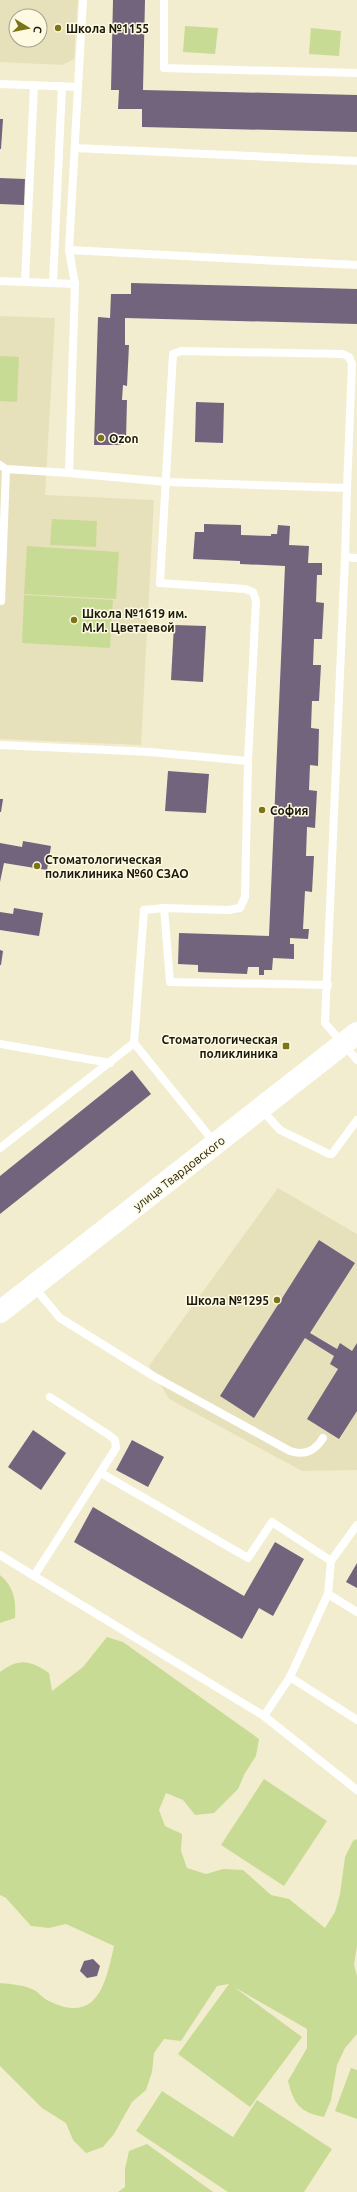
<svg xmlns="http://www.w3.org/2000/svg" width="357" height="2192" font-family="Ubuntu,sans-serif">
<rect width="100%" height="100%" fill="#f2edce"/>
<!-- built -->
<g fill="#e7e1bb" fill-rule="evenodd">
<path d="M 0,0 L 78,0 L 74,59 L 62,65 L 0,62 ZM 16,16 L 40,16 L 40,40 L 16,40 Z"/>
<polygon points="0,316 55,318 45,495 154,500 141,745 0,739"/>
<polygon points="278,1188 357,1234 357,1470 302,1471 169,1399 149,1366"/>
</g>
<!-- green -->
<g fill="#c8db94">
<polygon points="185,26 218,28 215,54 183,52"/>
<polygon points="311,28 341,31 339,56 309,54"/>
<polygon points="0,356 19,357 17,402 0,401"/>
<polygon points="52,519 97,521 96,547 50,545"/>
<polygon points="27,546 119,552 116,599 24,594"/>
<polygon points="24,595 113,600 110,648 22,643"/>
<path d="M 0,1575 C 14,1587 16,1600 15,1618 L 0,1623 Z"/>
<path d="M 107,1637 L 123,1642 L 259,1739 L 256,1756 L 245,1773 L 238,1789 L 214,1813 L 195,1815 L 183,1800 L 166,1793 L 159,1810 L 165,1826 L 182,1834 L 181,1851 L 187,1868 L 206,1874 L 223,1869 L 243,1870 L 271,1895 L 289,1899 L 325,1928 L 335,1912 L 340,1894 L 345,1857 L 353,1841 L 357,1839 L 357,1946 L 354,1965 L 357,1976 L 357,2034 L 345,2048 L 337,2065 L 331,2100 L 324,2117 C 300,2112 294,2105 288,2081 L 307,2048 L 307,2029 L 234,1987 L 302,2037 L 250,2107 L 178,2054 L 229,1984 L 217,1986 L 181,2041 L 164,2039 L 154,2053 L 152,2072 L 146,2090 L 132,2102 L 114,2134 L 103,2147 L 86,2153 L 73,2140 L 66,2123 L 42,2108 L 0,2066 L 0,1983 C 12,1984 25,1985 36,1991 C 41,1995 45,2000 51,2002 C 98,2024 106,1982 114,1946 L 66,1924 L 49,1928 L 31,1926 L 6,1898 L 0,1895 L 0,1672 C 20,1658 29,1660 49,1673 L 52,1691 L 83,1667 Z"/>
<polygon points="264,1779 327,1821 284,1886 221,1845"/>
<polygon points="351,2068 357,2070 357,2119 335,2111"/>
<polygon points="162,2091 233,2137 257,2100 332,2149 304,2192 228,2192 136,2131"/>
<polygon points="147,2144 213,2192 118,2192 125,2187 125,2169 129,2151"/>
</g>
<!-- building -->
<g fill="#72647d">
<polygon points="113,0 145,0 143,90 357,95 357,132 142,127 142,109 118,109 119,90 111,90"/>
<polygon points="0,119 3,119 1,149 0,149"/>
<polygon points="0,178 25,179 24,205 0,204"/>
<polygon points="131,283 357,289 357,324 125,318 125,345 129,345 127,386 123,385 122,400 127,400 126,439 121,439 121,445 94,445 98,317 110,318 111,294 131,294"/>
<polygon points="196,402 224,403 223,443 195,442"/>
<polygon points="204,524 241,525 241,535 271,536 271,534 277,534 278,525 290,526 289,545 309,546 308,563 322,563 322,575 317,575 316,602 324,603 322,639 314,639 313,665 321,665 319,701 312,701 311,728 319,729 318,766 310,765 309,790 317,791 315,828 307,827 306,856 314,856 312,892 305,891 303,929 309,929 308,939 290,938 290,944 294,944 294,959 273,958 272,970 264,970 264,975 259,975 259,967 248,967 247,974 198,972 198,965 178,964 179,933 269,936 285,566 240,564 240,561 193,559 195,532 204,532"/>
<polygon points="174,625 206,626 203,682 171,680"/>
<polygon points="168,771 209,774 206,813 165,811"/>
<polygon points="0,799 3,799 1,812 0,812"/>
<polygon points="23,841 51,846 47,870 4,863 0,882 0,843 22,847"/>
<polygon points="14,908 43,913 39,936 0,930 0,912 13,914"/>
<polygon points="0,950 3,951 1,965 0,965"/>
<polygon points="132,1070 151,1094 0,1214 0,1176"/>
<polygon points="319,1240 355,1263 310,1333 337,1349 340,1343 352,1351 357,1343 357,1411 339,1439 307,1419 338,1369 330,1364 334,1356 305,1338 254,1418 220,1396"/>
<polygon points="33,1430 66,1453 41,1490 8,1467"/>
<polygon points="132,1440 164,1457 148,1487 116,1470"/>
<polygon points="93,1507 244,1596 275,1542 304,1559 273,1616 259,1608 242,1639 74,1542"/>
<polygon points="357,1563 357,1588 346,1582"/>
<polygon points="93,1959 100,1966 97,1976 87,1978 80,1971 84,1961"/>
</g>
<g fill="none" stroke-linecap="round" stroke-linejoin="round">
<!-- lane -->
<g stroke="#fff" stroke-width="8">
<polyline points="164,0 164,68 357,73"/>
<polyline points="0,84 78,87 69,250 75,284 0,281"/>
<polyline points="78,87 83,0"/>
<polyline points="75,148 357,161"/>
<polyline points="69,250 357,265"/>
<polyline points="25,282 34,85"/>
<polyline points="53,283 62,86"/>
<polyline points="75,284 69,473 167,482 347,488 345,557 357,558"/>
<polyline points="0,465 6,469 69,473"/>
<polyline points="345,557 325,1023 357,1060"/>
<polyline points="1,601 6,469"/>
<polyline points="0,745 150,752 248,761"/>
<polyline points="328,985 170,982 164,908 228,910 240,908 245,897 248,761 256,601 253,592 245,589 160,583 173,354 181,351 343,354 349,357 352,364 347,488"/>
<polyline points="134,1043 144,910 164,908"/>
<polyline points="0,1044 110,1063"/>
<polyline points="261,1109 280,1130 329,1154 332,1154 357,1120"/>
<polyline points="0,1148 134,1043 214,1142"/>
<path d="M 34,1287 L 60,1318 L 155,1377 L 290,1451 C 305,1456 315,1451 323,1438"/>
<polyline points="101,1473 248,1558 272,1522 331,1561 357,1525"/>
<polyline points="0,1555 34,1576 116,1448 115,1440 109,1435 50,1397"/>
<polyline points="34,1576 264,1716 357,1790"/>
<polyline points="328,1594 357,1612"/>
<polyline points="290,1677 357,1720"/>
<polyline points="264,1716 290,1677 328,1594 331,1561"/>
</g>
<!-- secondary -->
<polyline stroke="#fff" stroke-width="22" points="0,1312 357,1033"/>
</g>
<!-- markers -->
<g fill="#7d7417" stroke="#fefae1" stroke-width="1.5">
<circle cx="58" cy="28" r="4"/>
<circle cx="101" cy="438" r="4"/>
<circle cx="74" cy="620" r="4"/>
<circle cx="262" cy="810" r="4"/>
<circle cx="37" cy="866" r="4"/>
<rect x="282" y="1042" width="8" height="8" rx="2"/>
<circle cx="277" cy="1300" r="4"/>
</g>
<g text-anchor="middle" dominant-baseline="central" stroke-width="3" stroke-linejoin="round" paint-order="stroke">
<!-- poi labels -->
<g font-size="12" font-weight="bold" fill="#1b1a0f" stroke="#fefae1" text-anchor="start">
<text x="66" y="28">Школа №1155</text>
<text x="109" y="438">Ozon</text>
<text x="82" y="613">Школа №1619 им.<tspan x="82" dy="14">М.И. Цветаевой</tspan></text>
<text x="270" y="810">София</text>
<text x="45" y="859">Стоматологическая<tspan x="45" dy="14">поликлиника №60 СЗАО</tspan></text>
<text x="278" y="1039" text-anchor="end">Стоматологическая<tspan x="278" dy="14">поликлиника</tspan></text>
<text x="269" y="1300" text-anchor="end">Школа №1295</text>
</g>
<!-- street labels -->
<g font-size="12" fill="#1b1a0f" stroke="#fefae1">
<text transform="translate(179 1173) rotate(-38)">улица Твардовского</text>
</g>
</g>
<!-- north arrow -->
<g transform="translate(28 28) rotate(100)"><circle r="19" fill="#fefae1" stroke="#a3a08d"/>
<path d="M0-3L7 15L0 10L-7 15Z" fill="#7d7417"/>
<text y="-6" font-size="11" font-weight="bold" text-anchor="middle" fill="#1b1a0f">С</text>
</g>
</svg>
